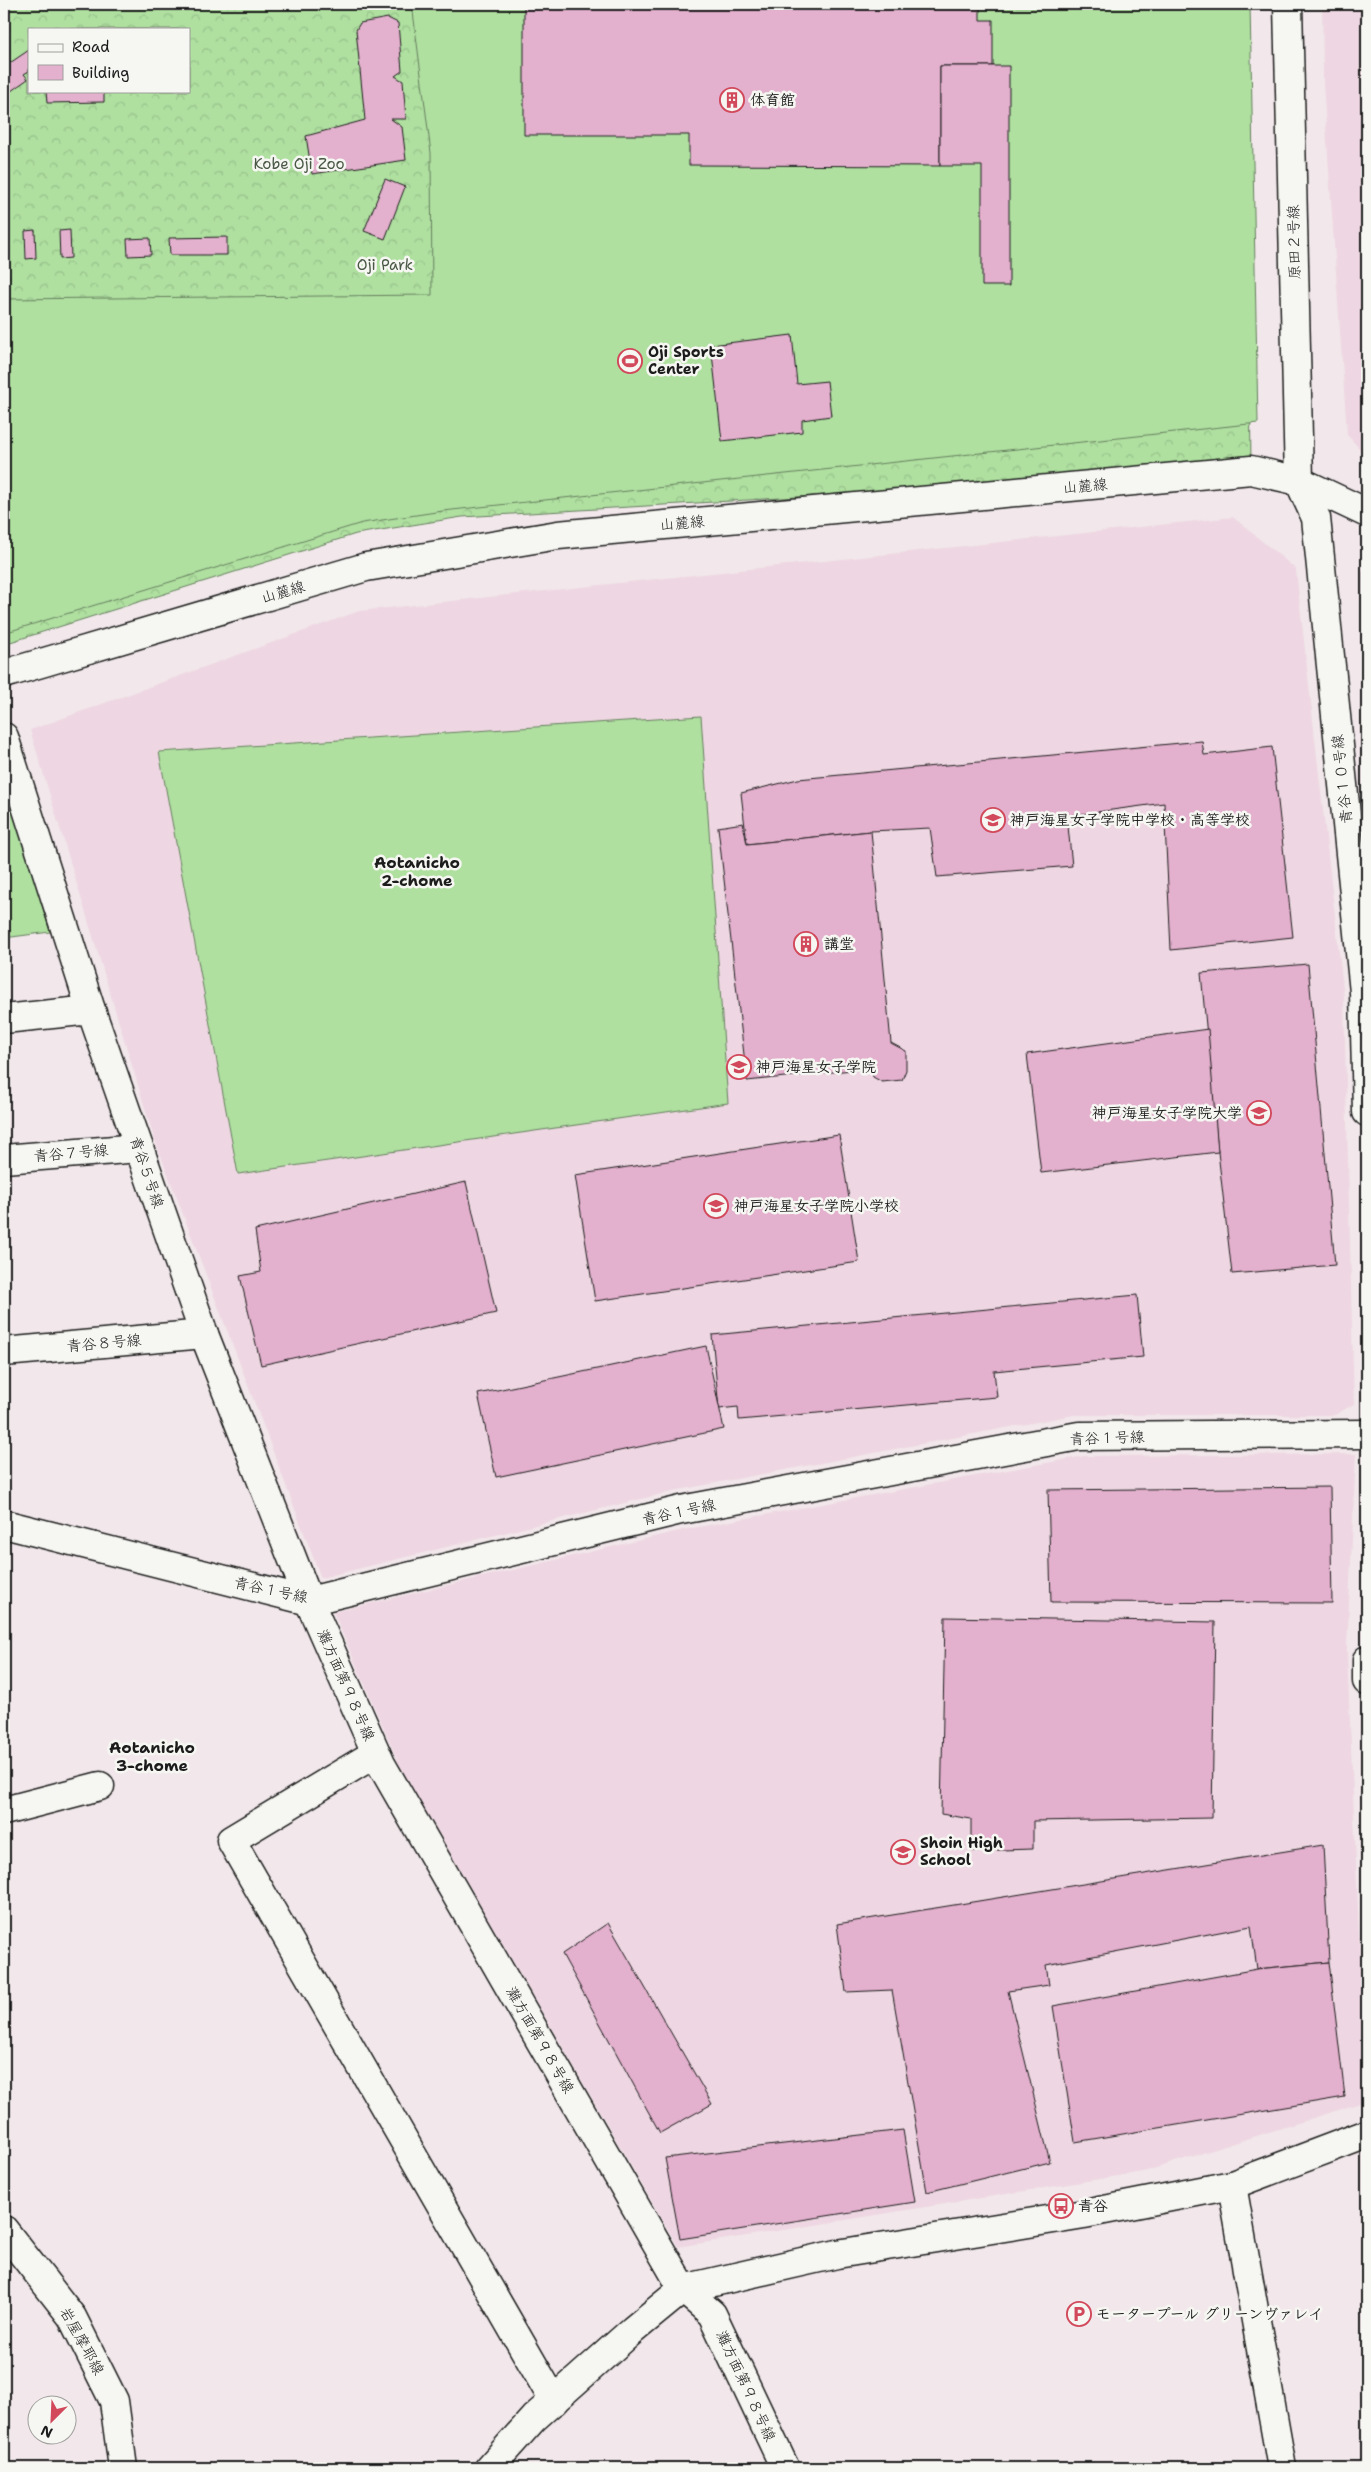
<svg xmlns="http://www.w3.org/2000/svg" width="1371" height="2472" font-family="'Shantell Sans','Klee One',sans-serif">
<defs>
<pattern id="forest-crowns" width="20" height="18" patternUnits="userSpaceOnUse" patternTransform="scale(1.25)"><rect width="20" height="18" fill="#afe0a0"/><path d="M2 6a3 3 0 1 1 6 0M12 15a3 3 0 1 1 6 0" fill="none" stroke="#96c089"/></pattern>
</defs>
<rect width="100%" height="100%" fill="#f2e8eb"/>
<filter id="ink" filterUnits="userSpaceOnUse"><feTurbulence type="fractalNoise" baseFrequency=".02" numOctaves="2"/><feDisplacementMap in="SourceGraphic" scale="10" xChannelSelector="R" yChannelSelector="G"/><feConvolveMatrix kernelMatrix="1 2 1 2 8 2 1 2 1" color-interpolation-filters="sRGB"/></filter>
<g filter="url(#ink)">
<!-- built -->
<g fill="#eed7e2">
<polygon points="1322,4 1367,4 1367,457 1347,435 1323,84"/>
<polygon points="1233,517 1296,569 1344,996 1354,1404 1335,1415 1074,1415 674,1491 321,1578 154,1138 30,730 359,611"/>
<polygon points="1356,1454 1347,1650 1362,2002 1367,2026 1367,2101 1144,2172 678,2247 400,1766 333,1612 687,1529 1084,1456"/>
</g>
<!-- forest -->
<path fill="url(#forest-crowns)" stroke="#667e5e" fill-rule="evenodd" d="M 4,4 L 1247,4 L 1251,470 L 462,517 L 356,534 L 4,644 ZM 29,29 L 189,29 L 189,91 L 29,91 Z"/>
<!-- pitch -->
<g fill="#afe0a0" stroke="#667e5e">
<polygon points="412,4 1250,4 1258,423 443,511 362,523 4,633 4,299 432,295 431,153"/>
<polygon points="701,716 728,1103 238,1174 159,752"/>
<polygon points="4,773 50,932 4,938"/>
</g>
<!-- building -->
<g fill="#e3b0cd" stroke="#1c1c1c">
<polygon points="524,4 980,4 980,20 993,20 993,66 940,66 940,166 689,165 689,135 524,135"/>
<polygon points="1002,4 1182,4 1182,5 1002,6"/>
<polygon points="388,18 398,23 402,71 395,76 403,81 406,119 391,119 402,127 406,160 312,174 306,136 365,120 356,30 360,23"/>
<polygon points="29,50 29,71 24,74 28,79 4,96 4,67"/>
<polygon points="940,66 1009,66 1009,286 982,286 982,166 940,166"/>
<polygon points="46,91 104,91 104,102 47,103"/>
<polygon points="385,179 405,187 385,239 364,231"/>
<polygon points="35,230 36,258 26,259 25,231"/>
<polygon points="70,230 71,258 60,259 59,231"/>
<polygon points="227,237 227,255 170,255 169,238"/>
<polygon points="150,238 151,255 128,256 127,239"/>
<polygon points="792,335 797,384 827,381 831,416 802,420 802,432 722,441 711,345"/>
<rect x="1364" y="572" width="3" height="89"/>
<polygon points="1202,741 1204,755 1272,747 1293,937 1171,950 1164,803 1067,816 1072,866 937,877 930,828 871,831 747,844 741,793 798,779"/>
<polygon points="743,823 747,844 871,831 891,1043 906,1051 906,1070 902,1080 882,1082 873,1077 871,1068 747,1081 718,827"/>
<polygon points="1308,964 1335,1265 1232,1274 1218,1152 1201,973"/>
<polygon points="1208,1029 1218,1152 1041,1173 1027,1054"/>
<polygon points="839,1135 859,1262 595,1301 575,1175"/>
<polygon points="466,1182 496,1313 261,1365 240,1276 261,1272 255,1230"/>
<polygon points="1137,1295 1143,1357 994,1371 997,1397 739,1420 738,1407 719,1409 712,1335"/>
<polygon points="706,1346 724,1429 496,1477 478,1394"/>
<polygon points="1330,1487 1332,1603 1051,1602 1048,1490"/>
<polygon points="945,1617 1215,1622 1212,1818 1033,1821 1033,1849 971,1851 971,1819 941,1814"/>
<polygon points="1323,1845 1329,1962 1257,1969 1251,1926 1046,1965 1049,1985 1008,1991 1050,2162 927,2192 892,1990 846,1992 837,1924"/>
<polygon points="608,1923 712,2104 660,2133 562,1954"/>
<polygon points="1329,1962 1345,2097 1075,2142 1053,2006 1257,1969"/>
<polygon points="903,2130 915,2202 680,2239 665,2158"/>
</g>
<g fill="none" stroke-linecap="round" stroke-linejoin="round">
<defs>
<g id="minor">
<polyline points="1288,4 1299,481 1316,518 1364,992 1367,1112"/>
<polyline points="4,737 91,1010 204,1334 309,1601 381,1764 683,2289 712,2314 785,2468"/>
<polyline points="4,1019 91,1010"/>
<polyline points="4,1159 139,1148"/>
<polyline points="4,1352 204,1334"/>
<polyline points="4,1524 309,1601 681,1510 1079,1436 1367,1434"/>
<polyline points="1367,1660 1367,1681"/>
<polyline points="376,1753 231,1840 554,2401"/>
<polyline points="4,1811 100,1786"/>
<polyline points="1232,2185 1282,2468"/>
<polyline points="4,2230 72,2317 114,2401 123,2468"/>
<polyline points="489,2468 534,2418 633,2330 683,2289 837,2254 1084,2214 1232,2185 1367,2134"/>
</g>
<polyline id="major" points="4,674 366,567 558,535 1251,470 1299,481 1367,513"/>
</defs>
<!-- minor casing -->
<use href="#minor" stroke="#1c1c1c" stroke-width="31"/>
<!-- major casing -->
<use href="#major" stroke="#1c1c1c" stroke-width="31"/>
<!-- minor -->
<use href="#minor" stroke="#f6f6f2" stroke-width="28"/>
<!-- major -->
<use href="#major" stroke="#f6f6f2" stroke-width="28"/>
</g>
</g>
<!-- icons -->
<defs>
<symbol id="building-ring" viewBox="-11 -11 22 22"><circle r="9.5" fill="#f6f6f2" stroke="#d1495b" stroke-width="1.5"/><path d="M-4-6H4V6H1V3H-1V6H-4ZM-2.5-4.3h1.7v1.8h-1.7ZM.8-4.3h1.7v1.8H.8ZM-2.5-1h1.7V.8h-1.7ZM.8-1h1.7V.8H.8Z" fill="#d1495b"/></symbol>
<symbol id="stadium-ring" viewBox="-11 -11 22 22"><circle r="9.5" fill="#f6f6f2" stroke="#d1495b" stroke-width="1.5"/><path d="M0-5a6.5 5 0 1 0 0 10a6.5 5 0 1 0 0-10ZM-3.5-1.8h7v3.6h-7Z" fill="#d1495b"/></symbol>
<symbol id="school-ring" viewBox="-11 -11 22 22"><circle r="9.5" fill="#f6f6f2" stroke="#d1495b" stroke-width="1.5"/><path d="M0-5L7-2L0 1L-7-2ZM-4 1L0 2.5L4 1V4Q0 6-4 4Z" fill="#d1495b"/></symbol>
<symbol id="university-ring" viewBox="-11 -11 22 22"><circle r="9.5" fill="#f6f6f2" stroke="#d1495b" stroke-width="1.5"/><path d="M0-5L7-2L0 1L-7-2ZM-4 1L0 2.5L4 1V4Q0 6-4 4Z" fill="#d1495b"/></symbol>
<symbol id="bus-ring" viewBox="-11 -11 22 22"><circle r="9.5" fill="#f6f6f2" stroke="#d1495b" stroke-width="1.5"/><path d="M-5-6H5V4H4V6H2V4H-2V6H-4V4H-5ZM-3.5-4V0h7V-4ZM-3.5 1.2v1.5H-2V1.2ZM2 1.2v1.5H3.5V1.2Z" fill="#d1495b"/></symbol>
<symbol id="parking-ring" viewBox="-11 -11 22 22"><circle r="9.5" fill="#f6f6f2" stroke="#d1495b" stroke-width="1.5"/><path d="M-3.5-5.5H1a3.5 3.5 0 0 1 0 7H-1V5.5H-3.5ZM-1-3.4V-.6H.8a1.4 1.4 0 0 0 0-2.8Z" fill="#d1495b"/></symbol>
</defs>
<g fill-rule="evenodd">
<use href="#building-ring" x="718" y="86" width="28" height="28"/>
<use href="#stadium-ring" x="616" y="347" width="28" height="28"/>
<use href="#school-ring" x="979" y="806" width="28" height="28"/>
<use href="#building-ring" x="792" y="930" width="28" height="28"/>
<use href="#school-ring" x="725" y="1053" width="28" height="28"/>
<use href="#university-ring" x="1245" y="1099" width="28" height="28"/>
<use href="#school-ring" x="702" y="1192" width="28" height="28"/>
<use href="#school-ring" x="889" y="1838" width="28" height="28"/>
<use href="#bus-ring" x="1047" y="2192" width="28" height="28"/>
<use href="#parking-ring" x="1065" y="2300" width="28" height="28"/>
</g>
<g text-anchor="middle" dominant-baseline="central" stroke-width="5" stroke-linejoin="round" paint-order="stroke">
<!-- poi labels -->
<g font-size="15" font-weight="bold" fill="#1c1c1c" stroke="#f6f6f2" text-anchor="start">
<text x="750" y="100">体育館</text>
<text x="648" y="352">Oji Sports<tspan x="648" dy="17">Center</tspan></text>
<text x="1010" y="820">神戸海星女子学院中学校・高等学校</text>
<text x="824" y="944">講堂</text>
<text x="756" y="1067">神戸海星女子学院</text>
<text x="1242" y="1113" text-anchor="end">神戸海星女子学院大学</text>
<text x="734" y="1206">神戸海星女子学院小学校</text>
<text x="920" y="1843">Shoin High<tspan x="920" dy="17">School</tspan></text>
<text x="1078" y="2206">青谷</text>
<text x="1096" y="2314">モータープール グリーンヴァレイ</text>
</g>
<!-- park labels -->
<g font-size="15" fill="#485744" stroke="#f6f6f2">
<text x="299" y="164">Kobe Oji Zoo</text>
<text x="385" y="265">Oji Park</text>
</g>
<!-- street labels -->
<g font-size="15" fill="#1c1c1c" stroke="#f6f6f2">
<text transform="translate(1294 242) rotate(-91)">原田２号線</text>
<text transform="translate(1085 486) rotate(-5)">山麓線</text>
<text transform="translate(682 523) rotate(-5)">山麓線</text>
<text transform="translate(283 592) rotate(-16)">山麓線</text>
<text transform="translate(1342 779) rotate(-96)">青谷１０号線</text>
<text transform="translate(71 1153) rotate(-5)">青谷７号線</text>
<text transform="translate(147 1172) rotate(71)">青谷５号線</text>
<text transform="translate(104 1343) rotate(-5)">青谷８号線</text>
<text transform="translate(1107 1438) rotate(-2)">青谷１号線</text>
<text transform="translate(679 1512) rotate(-12)">青谷１号線</text>
<text transform="translate(271 1590) rotate(12)">青谷１号線</text>
<text transform="translate(346 1685) rotate(66)">灘方面第９８号線</text>
<text transform="translate(540 2040) rotate(60)">灘方面第９８号線</text>
<text transform="translate(82 2341) rotate(61)">岩屋摩耶線</text>
<text transform="translate(746 2386) rotate(65)">灘方面第９８号線</text>
</g>
<!-- neighbourhood labels -->
<g font-size="16" font-weight="bold" fill="#1c1c1c" stroke="#f6f6f2">
<text x="417" y="862">Aotanicho<tspan x="417" dy="18">2-chome</tspan></text>
<text x="152" y="1747">Aotanicho<tspan x="152" dy="18">3-chome</tspan></text>
</g>
</g>
<!-- margin -->
<rect width="1371" height="2472" fill="none" stroke="#f6f6f2" stroke-width="20"/>
<rect x="10" y="10" width="1351" height="2452" fill="none" stroke="#1c1c1c" stroke-width="2" filter="url(#ink)"/>
<!-- legend -->
<rect x="28" y="28" width="162" height="65" fill="#f6f6f2" stroke="#9f9f9c"/>
<rect x="38" y="44" width="25" height="8" fill="#f6f6f2" stroke="#9f9f9c"/>
<text x="72" y="52" font-size="15" fill="#1c1c1c">Road</text>
<rect x="38" y="65" width="25" height="15" fill="#e3b0cd" stroke="#9f9f9c"/>
<text x="72" y="78" font-size="15" fill="#1c1c1c">Building</text>
<!-- north arrow -->
<g transform="translate(52 2420) rotate(204)"><circle r="24" fill="#f6f6f2" stroke="#9f9f9c"/>
<path d="M0-4L9 19L0 12L-9 19Z" fill="#d1495b"/>
<text y="-8" font-size="14" font-weight="bold" text-anchor="middle" fill="#1c1c1c">N</text>
</g>
</svg>
